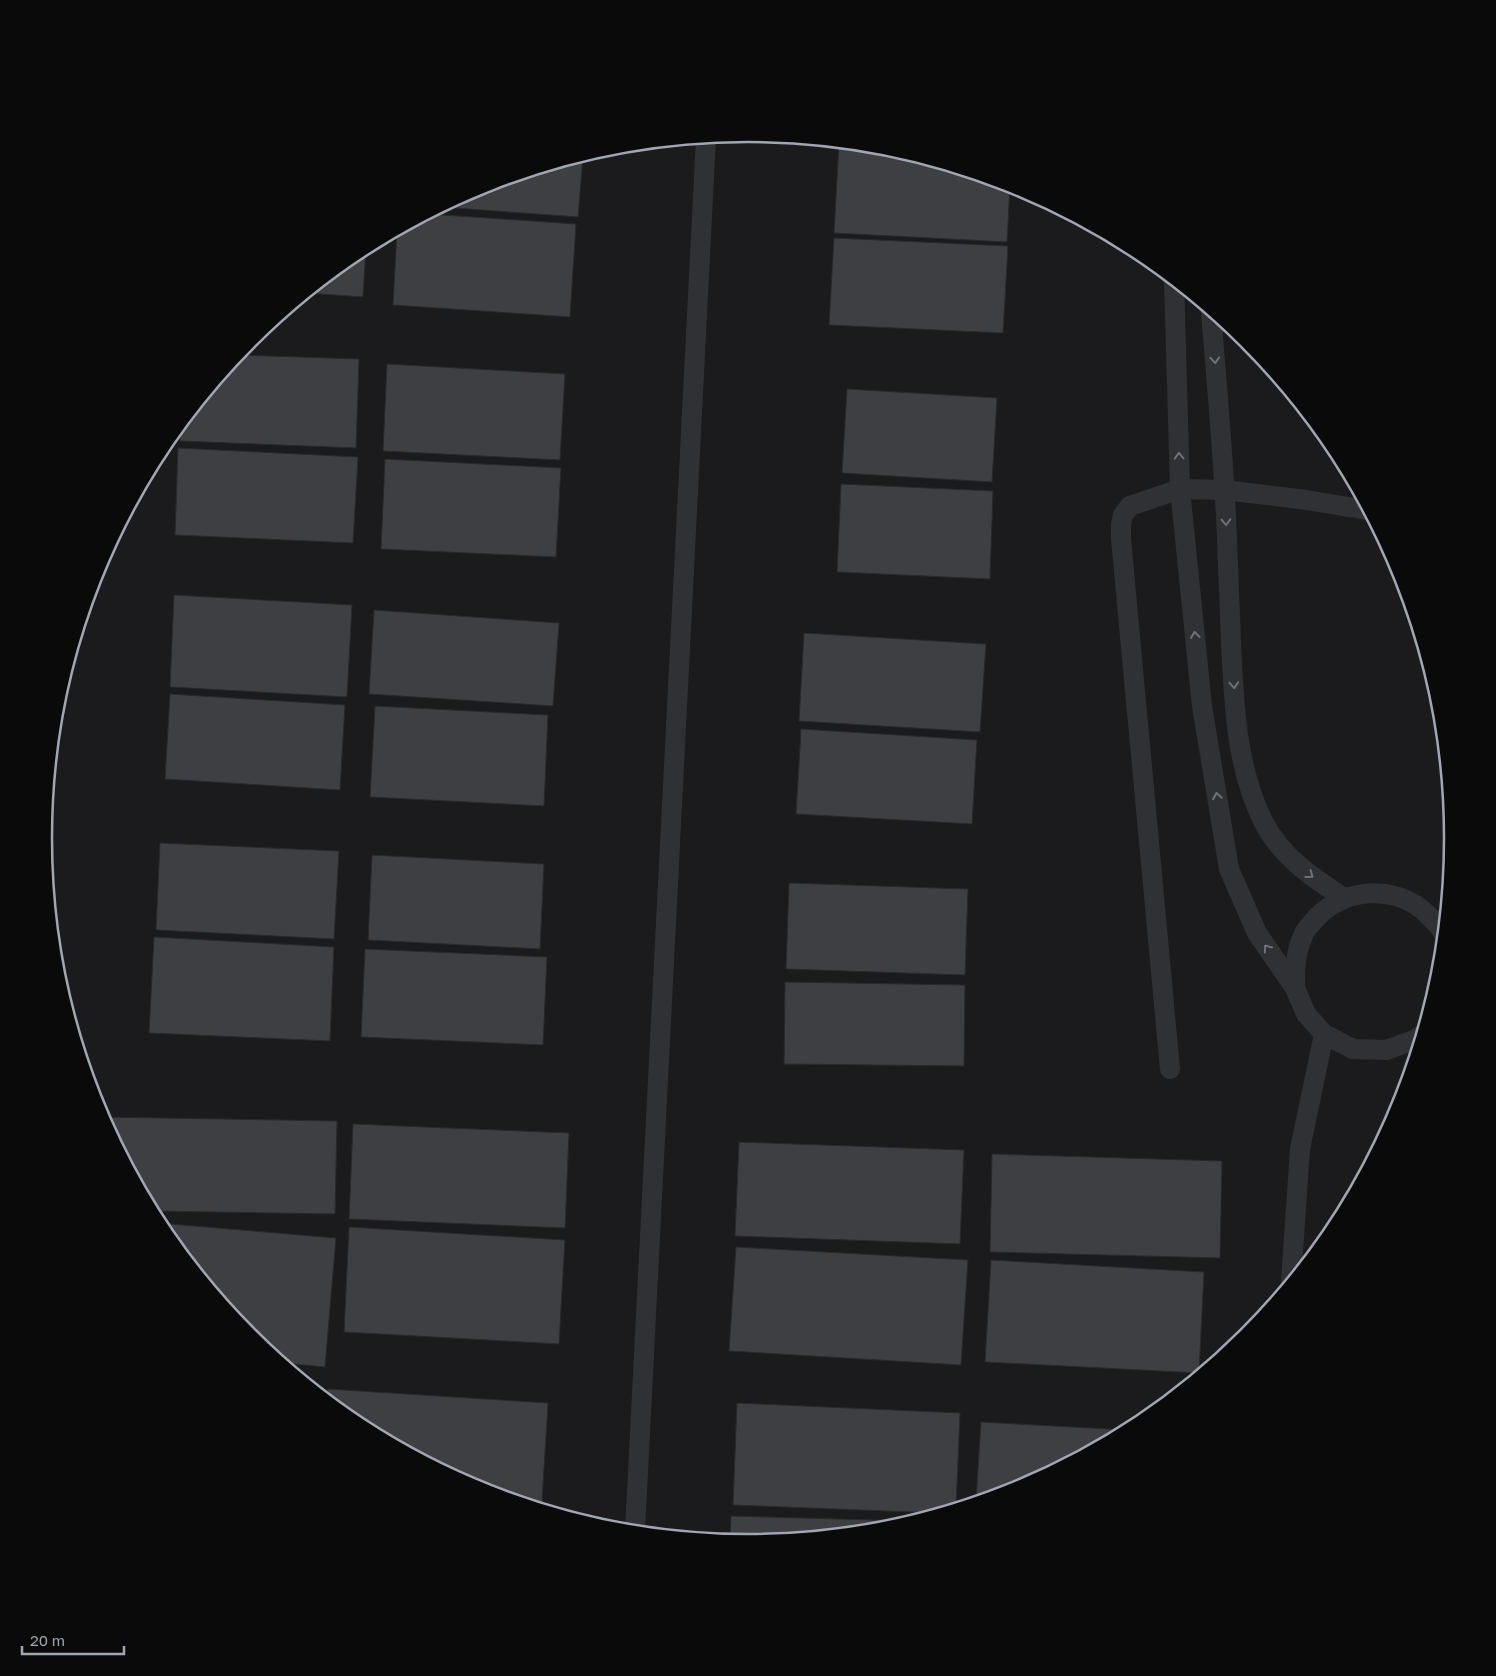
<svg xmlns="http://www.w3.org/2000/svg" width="1496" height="1676" font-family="'Golos Text',sans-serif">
<rect width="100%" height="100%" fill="#0f0f10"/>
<!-- built -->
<circle fill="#1b1b1d" cx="748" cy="838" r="702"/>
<!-- building -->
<g fill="#3e3f43" stroke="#29292c">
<polygon points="839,143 886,147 1010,185 1007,242 834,233"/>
<polygon points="583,156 578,217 441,207 479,187"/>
<polygon points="429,214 576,224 570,317 393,305 397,231"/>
<polygon points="834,238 1008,246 1003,333 829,325"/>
<polygon points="366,247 363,297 307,293 357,252"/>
<polygon points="238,355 359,359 356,448 180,441 180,425"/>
<polygon points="387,364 565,374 560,460 383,451"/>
<polygon points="847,389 997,398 992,482 842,473"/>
<polygon points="178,448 358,457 353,543 175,535"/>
<polygon points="385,459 561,468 556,557 381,549"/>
<polygon points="841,484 993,491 990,579 837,572"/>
<polygon points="174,595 352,605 347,697 170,687"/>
<polygon points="374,610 559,623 553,706 369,694"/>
<polygon points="804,633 986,644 980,732 799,721"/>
<polygon points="170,694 345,705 340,790 165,779"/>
<polygon points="375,706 548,715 544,806 370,797"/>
<polygon points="801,729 977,740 972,824 796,814"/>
<polygon points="160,843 339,851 334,939 156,930"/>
<polygon points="372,855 544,864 540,949 368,940"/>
<polygon points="789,883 968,889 965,975 786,969"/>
<polygon points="154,937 334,947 330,1041 149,1033"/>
<polygon points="365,949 547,957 543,1045 361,1037"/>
<polygon points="785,982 965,985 964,1066 784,1064"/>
<polygon points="102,1117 337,1121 335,1214 153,1211"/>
<polygon points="353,1124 569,1133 565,1228 349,1219"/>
<polygon points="739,1142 964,1150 960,1244 735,1236"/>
<polygon points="992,1154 1222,1161 1220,1258 990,1252"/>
<polygon points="159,1223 336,1238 325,1367 284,1363 250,1336 162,1229"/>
<polygon points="349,1227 565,1240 559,1344 344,1332"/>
<polygon points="736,1247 968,1260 961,1365 729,1351"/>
<polygon points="991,1260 1204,1272 1199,1373 985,1362"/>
<polygon points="328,1389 548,1403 542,1502 517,1500 478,1489 357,1423 327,1399"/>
<polygon points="737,1403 960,1413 956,1507 938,1513 733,1505"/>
<polygon points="981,1422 1127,1430 1017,1489 976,1501"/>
<polygon points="731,1516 910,1521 885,1529 748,1542 730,1540"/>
</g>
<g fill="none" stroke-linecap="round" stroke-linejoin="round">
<!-- lane -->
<g stroke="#303135" stroke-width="20">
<polyline points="1174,281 1180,489 1202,706 1229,869 1257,933 1295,988 1306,1014 1324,1034 1353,1049 1386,1050 1417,1039 1420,1036"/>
<path d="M 1211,312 C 1217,387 1224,462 1227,538 C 1228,573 1230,608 1231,644 C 1234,703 1236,767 1263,821 C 1281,857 1312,877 1344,898"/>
<path d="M 1295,988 C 1295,969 1295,954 1303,936 C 1304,931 1308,927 1311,924 C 1339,887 1396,882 1429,916 C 1434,921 1440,926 1443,933"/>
<polyline points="1170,1069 1121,539 1121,524 1123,515 1130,506 1180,489 1225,490 1307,500 1367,510"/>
<polyline points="1291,1281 1300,1149 1324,1034"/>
<polyline points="635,1531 706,138"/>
</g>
</g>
<!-- one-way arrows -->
<defs><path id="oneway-chevron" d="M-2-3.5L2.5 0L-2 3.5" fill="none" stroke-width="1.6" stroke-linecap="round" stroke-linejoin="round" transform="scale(1.25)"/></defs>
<g stroke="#6e7179">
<use href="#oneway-chevron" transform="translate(1215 360) rotate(86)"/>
<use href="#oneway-chevron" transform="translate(1179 456) rotate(-92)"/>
<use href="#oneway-chevron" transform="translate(1226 522) rotate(88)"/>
<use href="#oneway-chevron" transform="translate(1195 635) rotate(-96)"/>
<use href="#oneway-chevron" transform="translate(1234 685) rotate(86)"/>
<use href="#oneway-chevron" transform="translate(1217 796) rotate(-99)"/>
<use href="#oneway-chevron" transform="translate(1310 875) rotate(36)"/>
<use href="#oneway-chevron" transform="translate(1267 948) rotate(-125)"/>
</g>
<!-- crop -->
<path d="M0 0H1496V1676H0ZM52 838a696 696 0 1 1 1392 0a696 696 0 1 1-1392 0Z" fill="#0a0a0b" fill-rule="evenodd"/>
<path fill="none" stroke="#a1a6b1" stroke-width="2.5" d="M52 838a696 696 0 1 1 1392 0a696 696 0 1 1-1392 0Z"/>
<!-- scale -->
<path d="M22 1646v8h102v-8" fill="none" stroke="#a1a6b1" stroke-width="2.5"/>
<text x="30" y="1646" font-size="15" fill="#a1a6b1" stroke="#0a0a0b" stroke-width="4" paint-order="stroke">20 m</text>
</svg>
